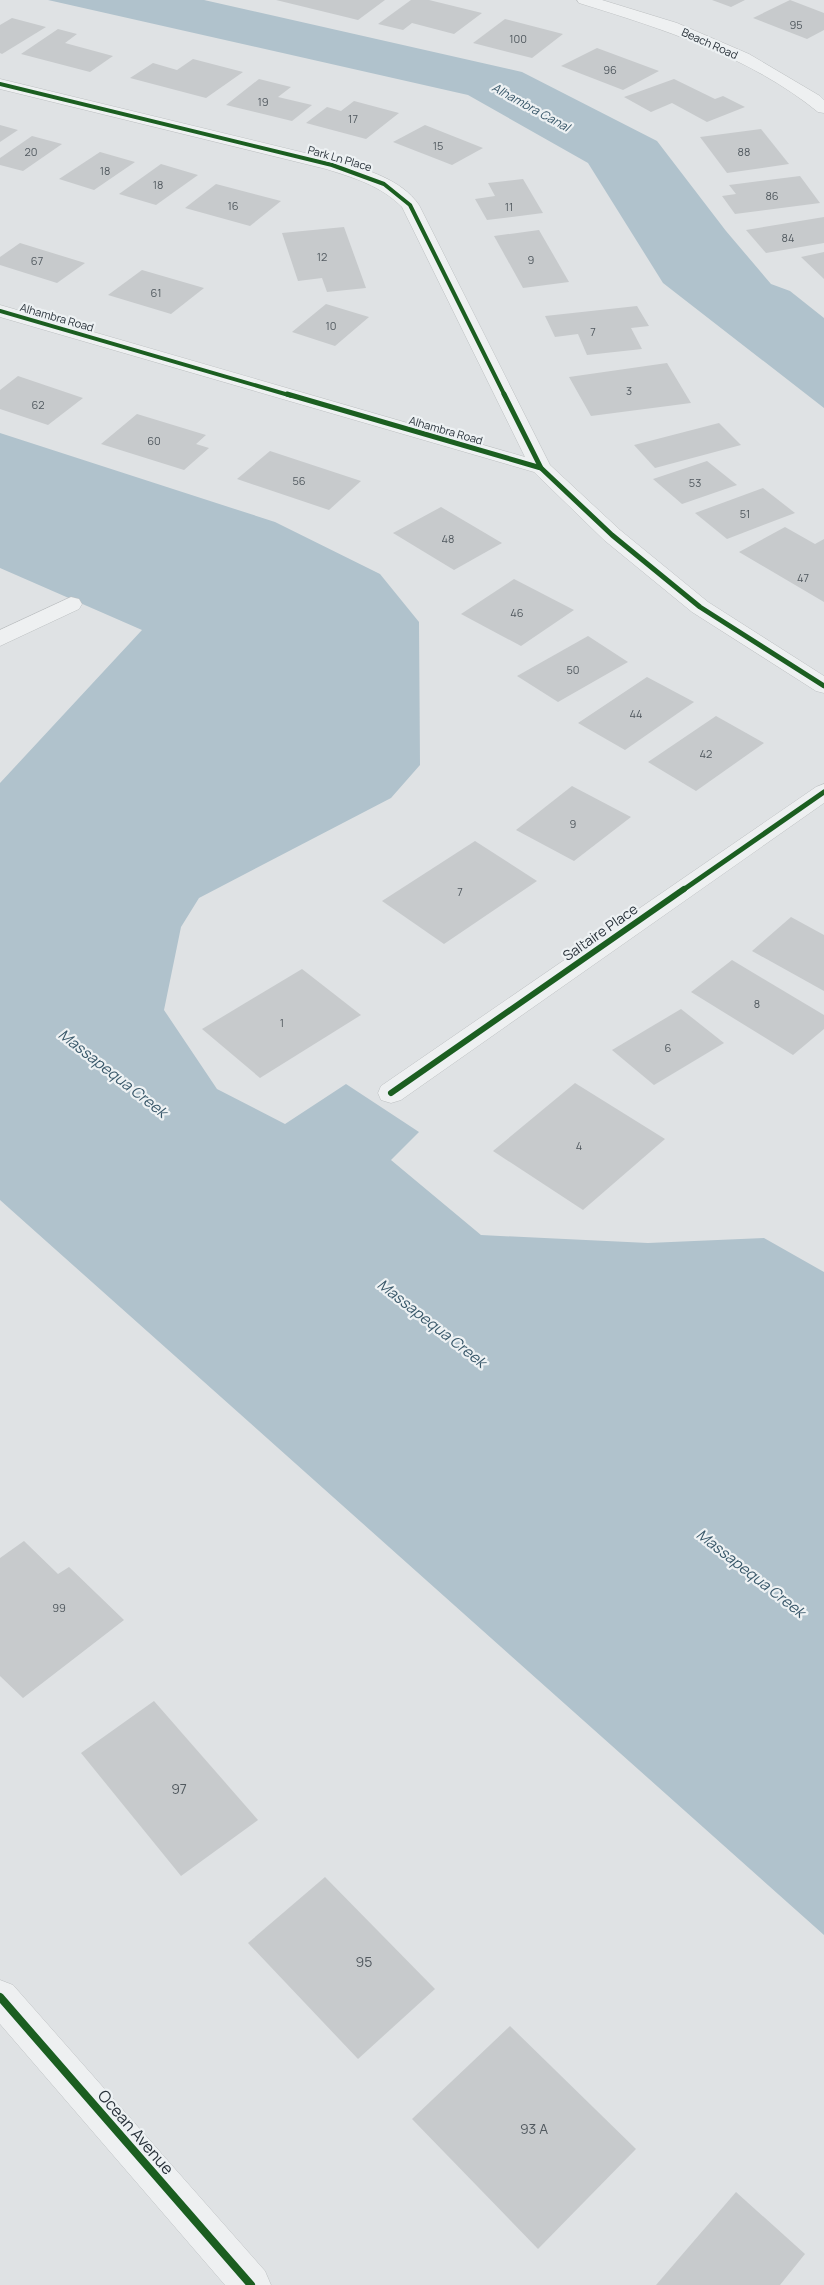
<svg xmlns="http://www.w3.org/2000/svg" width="824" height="2285" font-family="Manrope,sans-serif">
<rect width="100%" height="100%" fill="#dfe2e4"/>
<!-- water -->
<g fill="#b0c2cc">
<polygon points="48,0 204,0 522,72 657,141 726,231 771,284 790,291 824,318 824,408 663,283 588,163 468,95"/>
<polygon points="0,433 275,522 380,574 419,622 420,765 391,798 199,898 181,927 164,1010 217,1089 285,1124 346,1084 419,1132 391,1160 481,1235 648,1243 764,1238 824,1272 824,1935 0,1200 0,783 142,630 0,568"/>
</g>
<!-- building -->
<g fill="#c7cacc">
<polygon points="276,0 385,0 358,20"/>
<polygon points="411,0 429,0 482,13 454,34 412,23 403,30 378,24"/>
<polygon points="712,0 745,0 731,7"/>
<polygon points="790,0 824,13 824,30 807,39 753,18"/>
<polygon points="12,18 46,27 2,54 0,53 0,25"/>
<polygon points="505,19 563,34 532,58 473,43"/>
<polygon points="58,29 77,34 65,43 113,56 90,72 21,54"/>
<polygon points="597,48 659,71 623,90 561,66"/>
<polygon points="193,59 243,72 206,98 130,78 153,63 177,70"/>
<polygon points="259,79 291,87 278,97 312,105 292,121 226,105"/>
<polygon points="674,79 715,99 723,96 745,107 707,122 672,103 651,112 624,97"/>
<polygon points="354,101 399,113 366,139 306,123 327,107 341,111"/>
<polygon points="0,125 18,130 0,142"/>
<polygon points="425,125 483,148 452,165 393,142"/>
<polygon points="761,129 789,164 727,173 700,137"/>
<polygon points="32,136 62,144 23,171 0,165 0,158"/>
<polygon points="100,152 135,162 94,190 59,179"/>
<polygon points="161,164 198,175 156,205 119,194"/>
<polygon points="800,176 820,203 735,214 722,196 736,194 729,185"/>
<polygon points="523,179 543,213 487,220 475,199 495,196 488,183"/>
<polygon points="216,184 281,201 250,226 185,208"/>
<polygon points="824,217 824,243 766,253 746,230"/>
<polygon points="344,227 366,288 327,292 322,278 298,281 282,233"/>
<polygon points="539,230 569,282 523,288 494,236"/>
<polygon points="20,243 85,263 57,283 0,265 0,257"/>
<polygon points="824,252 824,279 801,257"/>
<polygon points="142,270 204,288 171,314 108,295"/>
<polygon points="326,304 369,317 335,346 292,332"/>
<polygon points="637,306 649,326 631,328 642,349 587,355 578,334 555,337 545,316"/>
<polygon points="667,363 691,403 591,416 569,377"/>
<polygon points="18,376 83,398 48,425 0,409 0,390"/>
<polygon points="137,414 206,435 196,444 209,448 184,470 101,444"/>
<polygon points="719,423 741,445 655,468 634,445"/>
<polygon points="270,451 361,481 329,510 237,479"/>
<polygon points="707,461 737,485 682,504 653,479"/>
<polygon points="763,488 795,513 727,539 695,513"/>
<polygon points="441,507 502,543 454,570 393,533"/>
<polygon points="785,527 815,544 824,539 824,602 739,552"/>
<polygon points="514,579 574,610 521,646 461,614"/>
<polygon points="588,636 628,662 558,702 517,676"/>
<polygon points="647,677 694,702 625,750 578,723"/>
<polygon points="716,716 764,743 696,791 648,762"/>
<polygon points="572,786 631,817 574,861 516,830"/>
<polygon points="475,841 537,881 444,944 382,901"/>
<polygon points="791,917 824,935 824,991 752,951"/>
<polygon points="732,960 824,1015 824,1029 793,1055 691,992"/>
<polygon points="302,969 361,1015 260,1078 202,1029"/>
<polygon points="681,1009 724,1043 654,1085 612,1050"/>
<polygon points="575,1083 665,1139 583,1210 493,1151"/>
<polygon points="24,1541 58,1574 69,1567 124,1620 23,1698 0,1676 0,1558"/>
<polygon points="154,1701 258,1820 181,1876 81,1753"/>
<polygon points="325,1877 435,1989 358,2059 248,1943"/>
<polygon points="510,2026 636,2149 538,2249 412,2119"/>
<polygon points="736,2192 805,2254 780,2285 656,2285"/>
</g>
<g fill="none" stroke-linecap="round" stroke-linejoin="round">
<defs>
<g id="minor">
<path d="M 577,0 L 602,0 L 677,23 L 749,54 L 820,96 L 824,100 L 824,113 L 818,112 C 749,56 663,29 579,3 Z"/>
<path d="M 0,79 L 338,161 C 367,170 401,179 419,205 L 550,465 L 620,530 L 708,602 L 824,676 L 824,693 L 816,691 L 692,612 L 604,540 L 534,472 L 0,317 L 0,305 L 525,457 L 402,207 C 381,186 355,178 326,169 L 0,89 Z"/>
<polygon points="71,597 79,599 82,604 79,609 0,646 0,630"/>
<polygon points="824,784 824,803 401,1100 391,1103 381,1100 378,1093 381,1086 816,787"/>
<polygon points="0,1980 13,1985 265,2271 271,2285 225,2285 0,2024"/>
</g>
</defs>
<!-- minor casing -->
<use href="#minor" stroke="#bdc0c2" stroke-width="1"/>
<!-- minor -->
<use href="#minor" fill="#eef0f1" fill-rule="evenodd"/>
<defs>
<g id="cycleway-far3">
<polyline points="0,84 332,165 384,184 410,205 505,396"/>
<polyline points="0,311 292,396"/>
</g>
<g id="cycleway-far2">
<polyline points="287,394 541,468 612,535 700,607 824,686"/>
<polyline points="504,394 541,468"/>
<polyline points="683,890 824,792"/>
</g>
<polyline id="cycleway-far1" points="391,1093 684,889"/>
<polyline id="cycleway" points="0,1997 251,2285"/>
</defs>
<!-- cycleway-far3 casing -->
<use href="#cycleway-far3" stroke="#edf1f3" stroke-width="5.5"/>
<!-- cycleway-far2 casing -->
<use href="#cycleway-far2" stroke="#edf1f3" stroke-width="8"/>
<!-- cycleway-far1 casing -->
<use href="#cycleway-far1" stroke="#edf1f3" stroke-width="9"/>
<!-- cycleway casing -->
<use href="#cycleway" stroke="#edf1f3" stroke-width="11"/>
<!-- cycleway-far3 -->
<use href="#cycleway-far3" stroke="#1b5e20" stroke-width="4"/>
<!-- cycleway-far2 -->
<use href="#cycleway-far2" stroke="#1b5e20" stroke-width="5"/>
<!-- cycleway-far1 -->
<use href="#cycleway-far1" stroke="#1b5e20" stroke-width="6"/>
<!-- cycleway -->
<use href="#cycleway" stroke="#1b5e20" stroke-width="8"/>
</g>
<g text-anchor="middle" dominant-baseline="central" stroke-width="4.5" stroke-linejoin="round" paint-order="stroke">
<!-- number labels -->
<g font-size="11" fill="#51595f">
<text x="796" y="24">95</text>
<text x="518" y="38">100</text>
<text x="610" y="69">96</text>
<text x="263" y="101">19</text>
<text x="353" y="118">17</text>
<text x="438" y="145">15</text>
<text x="31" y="151">20</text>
<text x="744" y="151">88</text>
<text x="105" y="170">18</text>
<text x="158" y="184">18</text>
<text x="772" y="195">86</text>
<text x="233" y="205">16</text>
<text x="509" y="206">11</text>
<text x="788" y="237">84</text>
<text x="322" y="256">12</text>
<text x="531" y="259">9</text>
<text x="37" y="260">67</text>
<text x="156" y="292">61</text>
<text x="331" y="325">10</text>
<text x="593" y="331">7</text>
<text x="629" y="390">3</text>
<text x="38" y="404">62</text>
<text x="154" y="440">60</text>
<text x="299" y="480">56</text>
<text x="695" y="482">53</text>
<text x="745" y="513">51</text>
<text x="448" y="538">48</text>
<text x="803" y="577">47</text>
<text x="517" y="612">46</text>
<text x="573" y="669">50</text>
<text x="636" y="713">44</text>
<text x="706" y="753">42</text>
<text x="573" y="823">9</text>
<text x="460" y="891">7</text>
<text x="757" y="1003">8</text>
<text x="282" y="1022">1</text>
<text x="668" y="1047">6</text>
<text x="579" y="1145">4</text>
<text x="59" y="1607">99</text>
</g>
<!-- far-street labels -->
<g font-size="11" fill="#29323a" stroke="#edf1f3">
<text transform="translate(710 43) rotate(24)">Beach Road</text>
<text transform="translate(340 158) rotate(16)">Park Ln Place</text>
<text transform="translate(57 317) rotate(16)">Alhambra Road</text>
<text transform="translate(446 430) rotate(16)">Alhambra Road</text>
</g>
<!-- far-water labels -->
<g font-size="12" font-style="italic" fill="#385769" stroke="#edf1f3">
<text transform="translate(531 107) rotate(29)">Alhambra Canal</text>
</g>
<!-- street labels -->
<g font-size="14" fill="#29323a" stroke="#edf1f3">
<text transform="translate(600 932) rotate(-35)">Saltaire Place</text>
</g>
<!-- near-number labels -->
<g font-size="14" fill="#51595f">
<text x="179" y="1788">97</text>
<text x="364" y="1961">95</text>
<text x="534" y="2128">93 A</text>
</g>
<!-- water labels -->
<g font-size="15" font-style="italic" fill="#385769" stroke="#edf1f3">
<text transform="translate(113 1073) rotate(38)">Massapequa Creek</text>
<text transform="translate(432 1323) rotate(38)">Massapequa Creek</text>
<text transform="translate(751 1573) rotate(38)">Massapequa Creek</text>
</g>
<!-- near-street labels -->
<g font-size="16" fill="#29323a" stroke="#edf1f3">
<text transform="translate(136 2132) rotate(49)">Ocean Avenue</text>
</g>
</g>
</svg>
